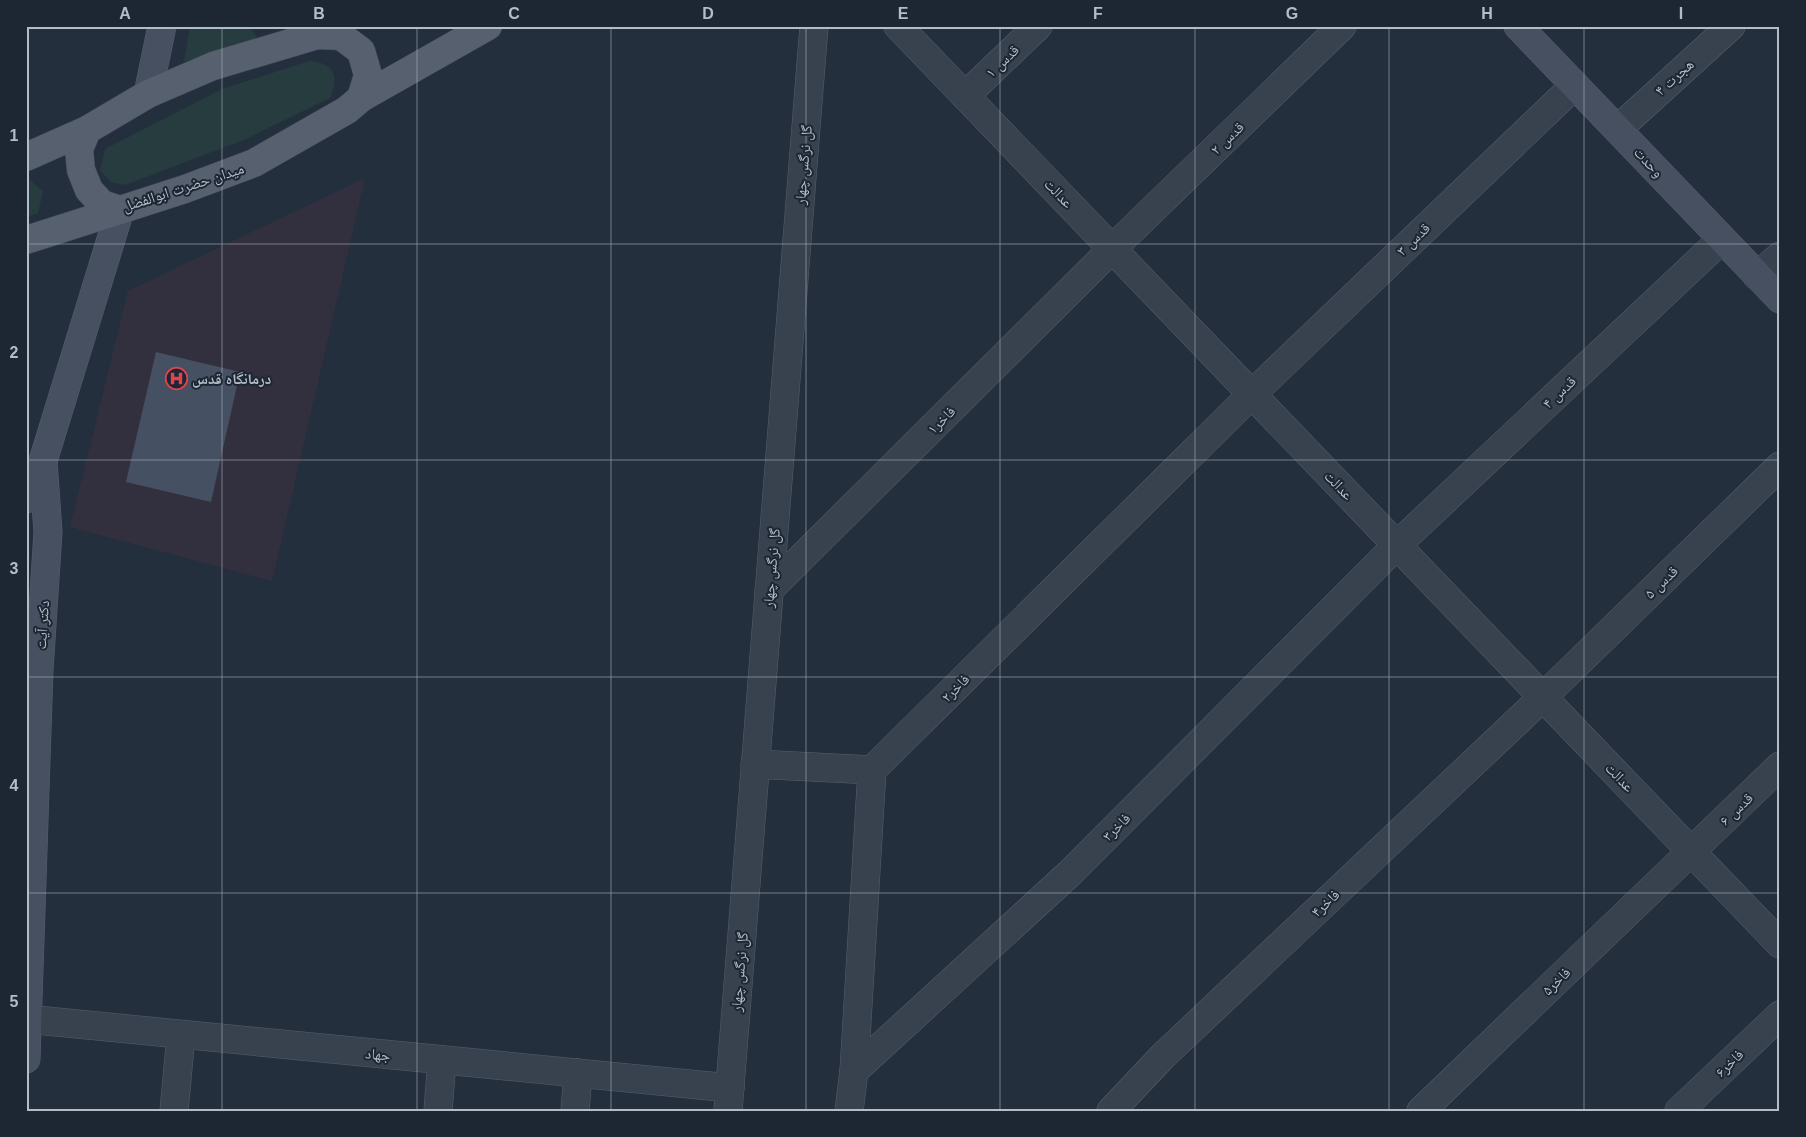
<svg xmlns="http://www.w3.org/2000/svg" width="1806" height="1137" font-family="Helvetica,'Noto Naskh Arabic',sans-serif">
<rect width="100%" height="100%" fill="#242f3e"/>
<!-- medical -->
<polygon fill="#32303f" points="365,178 272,581 70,527 128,291"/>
<!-- green -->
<g fill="#263c3f">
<polygon points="190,26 250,26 257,38 184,62"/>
<path d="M 309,61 C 335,63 339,76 330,98 L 246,139 L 125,185 L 111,182 L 100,171 L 105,149 L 222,89 Z"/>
<polygon points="26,177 43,191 38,213 26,217"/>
</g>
<!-- building -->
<polygon fill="#455162" points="156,352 240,372 211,502 126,482"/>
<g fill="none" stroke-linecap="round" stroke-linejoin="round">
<defs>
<g id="street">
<polyline points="898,26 1780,944"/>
<polyline points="965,96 1038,26"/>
<polyline points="1618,129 1731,26"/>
<polyline points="1757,276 1780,256"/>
<polyline points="769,590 1112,249 1342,26"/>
<polyline points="755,764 872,770"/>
<polyline points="26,1019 730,1088"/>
<polyline points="854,1071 872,770 1252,394 1575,85"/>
<polyline points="174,1111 181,1035"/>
<polyline points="438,1111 442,1060"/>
<polyline points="575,1111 578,1073"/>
<polyline points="728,1111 814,26"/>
<polyline points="849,1111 854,1071 1070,873 1397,545 1721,240"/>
<polyline points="1111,1111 1163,1056 1543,697 1780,466"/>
<polyline points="1421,1111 1780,766"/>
<polyline points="1679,1111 1780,1015"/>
</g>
<g id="secondary">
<polyline points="1518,26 1780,299"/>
<polyline points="148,94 162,26"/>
<polyline points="43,461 120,210"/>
<polyline points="26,499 43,461 48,532 39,670 26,1059"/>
</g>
<g id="primary">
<polygon points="317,35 341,36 361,51 368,75 361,98 347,110 254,163 185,189 120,210 102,204 89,190 81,170 79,149 87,130 148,94 213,66"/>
<polyline points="361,98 488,26"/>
<polyline points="26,157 87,130"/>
<polyline points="26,240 120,210"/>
</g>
</defs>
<!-- street casing -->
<use href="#street" stroke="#565f6c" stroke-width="29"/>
<!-- secondary casing -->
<use href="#secondary" stroke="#565f6c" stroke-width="29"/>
<!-- primary casing -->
<use href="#primary" stroke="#414a57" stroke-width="29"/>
<!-- street -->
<use href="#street" stroke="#38414e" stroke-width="28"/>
<!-- secondary -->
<use href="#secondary" stroke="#465061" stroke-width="28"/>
<!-- primary -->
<use href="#primary" stroke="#56606e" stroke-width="28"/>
</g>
<!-- grid -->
<path fill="none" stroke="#b4bcc9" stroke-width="1" stroke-opacity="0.55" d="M 222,26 L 222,1111M 417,26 L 417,1111M 611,26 L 611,1111M 806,26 L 806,1111M 1000,26 L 1000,1111M 1195,26 L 1195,1111M 1389,26 L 1389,1111M 1584,26 L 1584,1111M 26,244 L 1780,244M 26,460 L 1780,460M 26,677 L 1780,677M 26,893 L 1780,893"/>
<!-- icons -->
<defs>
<symbol id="hospital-ring" viewBox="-11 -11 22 22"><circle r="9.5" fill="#1d2633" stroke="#e0444e" stroke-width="1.5"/><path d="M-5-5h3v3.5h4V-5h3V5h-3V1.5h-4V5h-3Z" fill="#e0444e"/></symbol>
</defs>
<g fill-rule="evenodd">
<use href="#hospital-ring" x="164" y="366" width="25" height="25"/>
</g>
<g text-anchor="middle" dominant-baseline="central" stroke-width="4" stroke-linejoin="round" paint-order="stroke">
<!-- street labels -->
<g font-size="15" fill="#b4bcc9" stroke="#1d2633">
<text transform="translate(1002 61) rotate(-44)">قدس ۱</text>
<text transform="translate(1674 77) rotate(-42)">هجرت ۴</text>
<text transform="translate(1227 138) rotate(-44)">قدس ۲</text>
<text transform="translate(1649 162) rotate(47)">وحدت</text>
<text transform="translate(803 165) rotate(-85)">گل نرگس چهار</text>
<text transform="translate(183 187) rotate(-18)">میدان حضرت ابوالفضل</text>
<text transform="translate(1059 193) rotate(46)">عدالت</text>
<text transform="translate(1413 239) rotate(-44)">قدس ۳</text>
<text transform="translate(1559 392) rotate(-43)">قدس ۴</text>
<text transform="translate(941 420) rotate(-45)">فاخر۱</text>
<text transform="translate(1339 485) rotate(46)">عدالت</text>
<text transform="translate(771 568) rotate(-85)">گل نرگس چهار</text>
<text transform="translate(1661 582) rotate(-44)">قدس ۵</text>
<text transform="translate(42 625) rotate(-86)">دکتر آیت</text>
<text transform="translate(955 688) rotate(-45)">فاخر۲</text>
<text transform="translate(1620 777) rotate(46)">عدالت</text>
<text transform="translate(1736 809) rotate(-44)">قدس ۶</text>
<text transform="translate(1116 827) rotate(-45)">فاخر۳</text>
<text transform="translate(1325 903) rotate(-43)">فاخر۴</text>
<text transform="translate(739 972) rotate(-85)">گل نرگس چهار</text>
<text transform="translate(1556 981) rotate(-44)">فاخر۵</text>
<text transform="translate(378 1054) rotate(6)">جهاد</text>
<text transform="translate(1729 1063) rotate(-44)">فاخر۶</text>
</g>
<!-- poi labels -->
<g font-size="15" font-weight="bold" fill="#b4bcc9" stroke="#1d2633" text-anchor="start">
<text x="192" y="378">درمانگاه قدس</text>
</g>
</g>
<!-- border -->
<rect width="1806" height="1137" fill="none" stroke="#1d2633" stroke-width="55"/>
<rect x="28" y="28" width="1750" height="1082" fill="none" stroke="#b4bcc9" stroke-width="2"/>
<g font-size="16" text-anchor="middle" font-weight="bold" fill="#b4bcc9">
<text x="125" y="19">A</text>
<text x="319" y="19">B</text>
<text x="514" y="19">C</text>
<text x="708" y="19">D</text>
<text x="903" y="19">E</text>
<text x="1098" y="19">F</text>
<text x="1292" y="19">G</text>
<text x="1487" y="19">H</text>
<text x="1681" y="19">I</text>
<text x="14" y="141">1</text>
<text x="14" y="358">2</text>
<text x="14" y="574">3</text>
<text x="14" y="791">4</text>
<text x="14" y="1007">5</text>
</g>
</svg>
